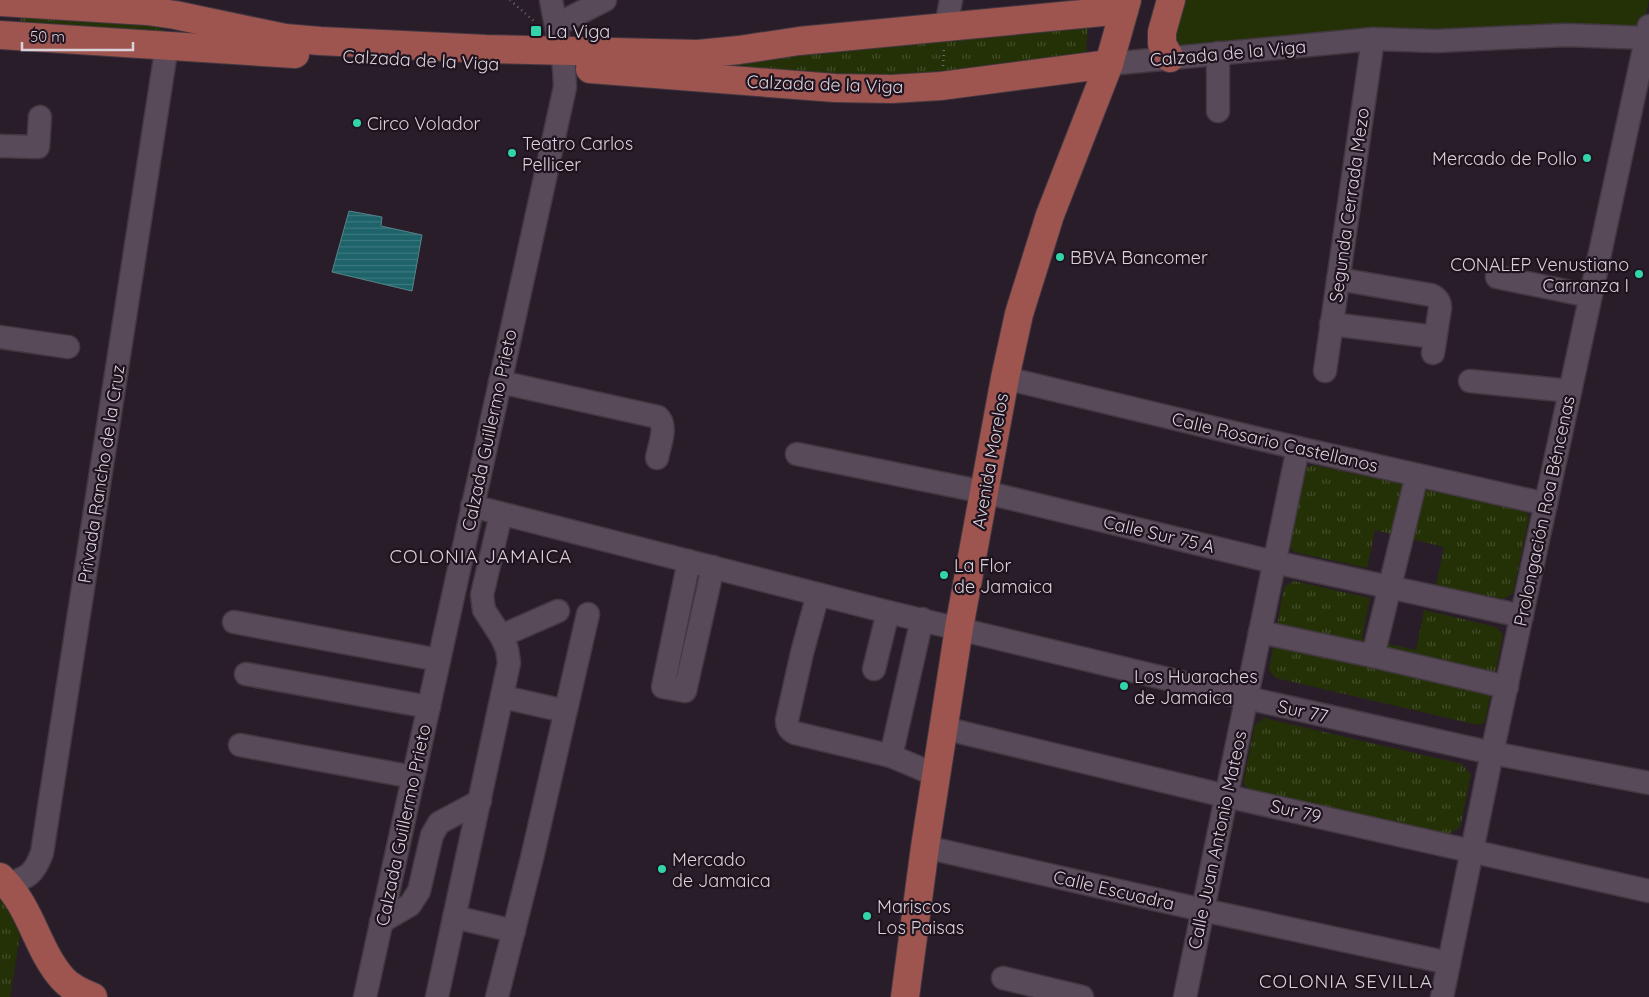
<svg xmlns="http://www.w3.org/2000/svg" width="1649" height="997" font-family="Quicksand,sans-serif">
<defs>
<pattern id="grass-tufts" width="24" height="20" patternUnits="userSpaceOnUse" patternTransform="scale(1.25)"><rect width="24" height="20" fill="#243106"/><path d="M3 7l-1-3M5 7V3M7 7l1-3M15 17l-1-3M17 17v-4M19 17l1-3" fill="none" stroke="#434e2a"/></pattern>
<pattern id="water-rules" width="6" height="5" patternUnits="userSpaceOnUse" patternTransform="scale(1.25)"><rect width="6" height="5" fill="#1d6369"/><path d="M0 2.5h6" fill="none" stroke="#3d787e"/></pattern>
</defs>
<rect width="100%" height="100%" fill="#291d29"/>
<!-- grass -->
<g fill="url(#grass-tufts)">
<polygon points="21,15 154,25 173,35 20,30"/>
<polygon points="1088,26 1086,56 913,80 742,78 710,62"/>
<polygon points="1313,465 1523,510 1529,517 1513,593 1504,599 1436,585 1444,547 1375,530 1367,568 1294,552 1287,542 1303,469"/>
<polygon points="1294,581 1370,598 1362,638 1416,650 1424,610 1496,627 1503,635 1485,722 1478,725 1276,678 1269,670 1284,587"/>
<polygon points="1264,718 1462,764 1471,775 1460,827 1449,834 1252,792 1243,783 1255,725"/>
<polygon points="0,893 20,935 10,997 0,997"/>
</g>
<!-- green -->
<polygon fill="#243106" points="1174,0 1649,0 1642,31 1176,49"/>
<!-- water -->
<polygon fill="url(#water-rules)" stroke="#56848b" points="349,211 382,217 381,226 422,235 412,291 332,272"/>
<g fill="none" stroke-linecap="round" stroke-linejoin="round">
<defs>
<g id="minor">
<polyline points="556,25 605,0"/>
<polyline points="946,27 951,0"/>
<polyline points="1109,64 1373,39 1436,41 1566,35 1649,38"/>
<polyline points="1218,111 1218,53"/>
<polyline points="0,146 38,147 40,117"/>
<polyline points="1497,277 1590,296"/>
<path d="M 1338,279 L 1431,295 C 1438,298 1440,301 1440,308 L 1433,353"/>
<polyline points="1331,324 1435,337"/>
<polyline points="0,337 68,347"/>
<polyline points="1325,371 1373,39"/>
<polyline points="1005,378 1298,448 1546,504"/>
<polyline points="1470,381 1570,391"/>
<path d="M 500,382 L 658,417 C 668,426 659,446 657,458"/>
<polyline points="797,454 984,492 1274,562 1522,616"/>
<polyline points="472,506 888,612 1247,698 1492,753 1649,783"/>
<polyline points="689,561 663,687 685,691 713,567"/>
<path d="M 818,594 L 802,653 L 787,720 C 787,727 789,730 795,733 L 891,756 L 936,775"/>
<polyline points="234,622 439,660"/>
<polyline points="1260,632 1373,656 1507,687"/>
<polyline points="501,636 558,611"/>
<polyline points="1373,656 1417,475"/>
<polyline points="874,669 888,612"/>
<polyline points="246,674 429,707"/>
<polyline points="503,697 565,711"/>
<polyline points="943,728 1226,796 1649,891"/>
<polyline points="240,745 413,777"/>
<polyline points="891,756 922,619"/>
<polyline points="925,847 1203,910 1449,963"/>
<path d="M 7,884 C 28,878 34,874 42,853 L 167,45"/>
<polyline points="454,917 514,931"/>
<polyline points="381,922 410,905 419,891 432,835 439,823 480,801"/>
<polyline points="1003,978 1082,997"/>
<polyline points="365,997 565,87 564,67 551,0"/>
<polyline points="437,997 509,663 507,649 501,636 484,610 482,595 501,514"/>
<polyline points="497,997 532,858 588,614"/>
<polyline points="1185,997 1298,448"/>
<polyline points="1442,997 1492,753 1649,26"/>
</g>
<g id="major">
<polyline points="0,2 147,11 175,15 285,38 320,41 486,49 698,54 739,50 799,41 1124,10"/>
<polyline points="0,35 295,54"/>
<polyline points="1170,58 1162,44 1162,32 1171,0"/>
<polyline points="590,69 835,88 892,89 941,86 1109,64"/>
<path d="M 0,877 C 32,907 36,949 63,979 C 71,988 83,993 93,997"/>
<polyline points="905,997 925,847 959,628 1005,378 1019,314 1050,215 1109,64 1127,0"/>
</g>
</defs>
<!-- minor casing -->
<use href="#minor" stroke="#423841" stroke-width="25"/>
<!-- major casing -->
<use href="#major" stroke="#423841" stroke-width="30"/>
<!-- path -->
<g stroke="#706670" stroke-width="2.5" stroke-dasharray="1 4" stroke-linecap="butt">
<polyline points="510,0 535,22"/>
<polyline points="943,66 944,49"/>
</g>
<!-- minor -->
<use href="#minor" stroke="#584a58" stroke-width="22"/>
<!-- major -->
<use href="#major" stroke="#9e544f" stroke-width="28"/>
</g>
<!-- markers -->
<g fill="#32d4a9" stroke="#1f131f" stroke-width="2">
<rect x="530" y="25" width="12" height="12" rx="2.5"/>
<circle cx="357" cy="123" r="5"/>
<circle cx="512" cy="153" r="5"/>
<circle cx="1587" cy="158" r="5"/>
<circle cx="1060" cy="257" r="5"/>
<circle cx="1639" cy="274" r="5"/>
<circle cx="944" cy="575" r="5"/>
<circle cx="1124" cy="686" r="5"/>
<circle cx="662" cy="869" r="5"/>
<circle cx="867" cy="916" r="5"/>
</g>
<g text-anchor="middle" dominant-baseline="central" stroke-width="4.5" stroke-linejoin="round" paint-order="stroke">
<!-- poi labels -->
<g font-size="18" fill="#dad2da" stroke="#1f131f" text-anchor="start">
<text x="547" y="31">La Viga</text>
<text x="367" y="123">Circo Volador</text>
<text x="522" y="143">Teatro Carlos<tspan x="522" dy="21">Pellicer</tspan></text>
<text x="1577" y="158" text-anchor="end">Mercado de Pollo</text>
<text x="1070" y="257">BBVA Bancomer</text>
<text x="1629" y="264" text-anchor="end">CONALEP Venustiano<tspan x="1629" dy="21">Carranza I</tspan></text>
<text x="954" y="565">La Flor<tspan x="954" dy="21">de Jamaica</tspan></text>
<text x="1134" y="676">Los Huaraches<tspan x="1134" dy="21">de Jamaica</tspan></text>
<text x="672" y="859">Mercado<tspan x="672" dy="21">de Jamaica</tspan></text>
<text x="877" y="906">Mariscos<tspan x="877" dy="21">Los Paisas</tspan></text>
</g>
<!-- street labels -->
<g font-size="18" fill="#dad2da" stroke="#1f131f">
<text transform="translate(1228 53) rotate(-5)">Calzada de la Viga</text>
<text transform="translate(421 60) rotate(3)">Calzada de la Viga</text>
<text transform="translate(825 84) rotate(2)">Calzada de la Viga</text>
<text transform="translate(1349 205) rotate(-82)">Segunda Cerrada Mezo</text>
<text transform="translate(489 430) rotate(-78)">Calzada Guillermo Prieto</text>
<text transform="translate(1275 442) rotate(13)">Calle Rosario Castellanos</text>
<text transform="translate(990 461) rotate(-80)">Avenida Morelos</text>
<text transform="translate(101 474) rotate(-81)">Privada Rancho de la Cruz</text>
<text transform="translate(1544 511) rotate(-78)">Prolongación Roa Béncenas</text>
<text transform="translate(1159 534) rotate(13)">Calle Sur 75 A</text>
<text transform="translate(1303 711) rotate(12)">Sur 77</text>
<text transform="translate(1296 811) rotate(13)">Sur 79</text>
<text transform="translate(403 825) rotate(-78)">Calzada Guillermo Prieto</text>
<text transform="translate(1217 840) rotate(-78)">Calle Juan Antonio Mateos</text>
<text transform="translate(1114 890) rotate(13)">Calle Escuadra</text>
</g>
<!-- neighbourhood labels -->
<g font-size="19" letter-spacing="1" fill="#dad2da" stroke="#1f131f">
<text x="481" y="556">COLONIA JAMAICA</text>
<text x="1346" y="981">COLONIA SEVILLA</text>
</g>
</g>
<!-- scale -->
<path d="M22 42v8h111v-8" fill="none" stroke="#dad2da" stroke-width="2.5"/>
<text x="30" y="42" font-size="15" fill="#dad2da" stroke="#1f131f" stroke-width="4" paint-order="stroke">50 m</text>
</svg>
